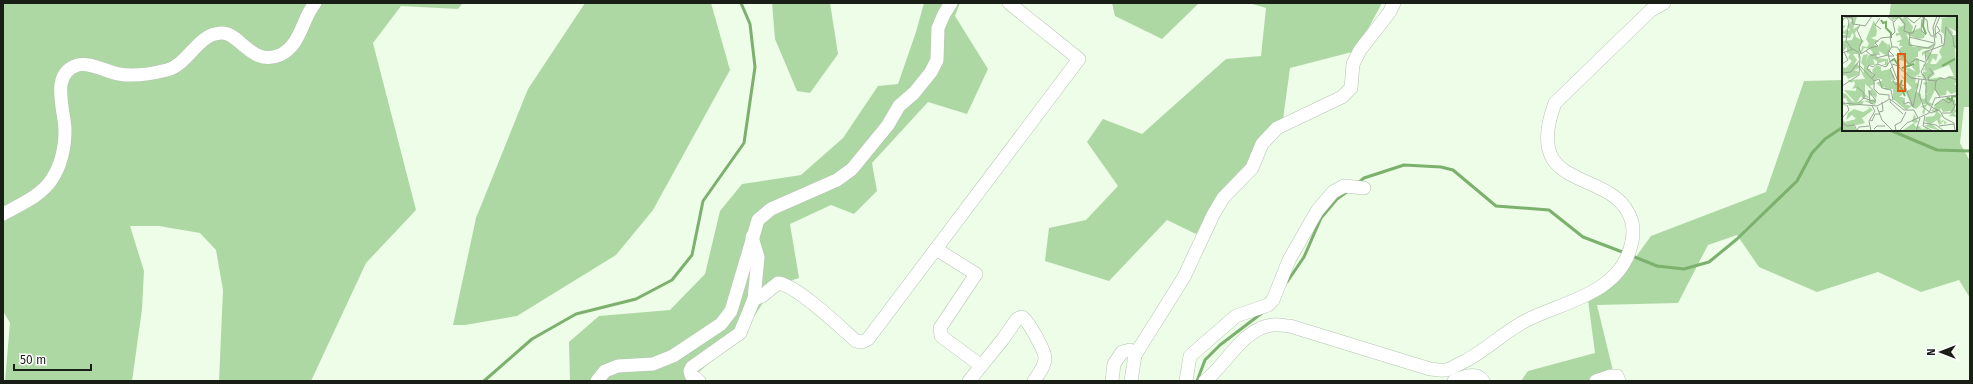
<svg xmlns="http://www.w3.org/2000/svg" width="1973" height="384" font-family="'Fira Sans',sans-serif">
<rect width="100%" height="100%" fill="#edfde8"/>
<!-- green -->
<g fill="#aed8a3">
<polygon points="3,3 463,3 458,9 401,6 373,43 416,210 366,263 311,381 219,381 223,290 216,250 200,233 159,226 130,226 144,271 142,309 132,381 5,381 10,323 3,311"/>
<polygon points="585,3 711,3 730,70 653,210 616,255 517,316 465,325 453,325 476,218 528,89"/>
<polygon points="772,3 830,3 838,54 810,93 797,91 775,39"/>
<polygon points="924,3 960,3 955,16 988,69 967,114 928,102 872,163 877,191 854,214 831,205 790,224 799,278 774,286 744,332 691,379 687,381 570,381 569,342 599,316 670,310 705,274 720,211 742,184 801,175 843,138 878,86 898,84 916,32"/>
<polygon points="1112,3 1199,3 1162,39 1115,16"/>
<polygon points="1249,3 1382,3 1356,51 1290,68 1283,119 1196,234 1167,220 1109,281 1045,261 1049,228 1086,220 1118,186 1087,142 1103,119 1142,134 1226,59 1261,56 1266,8"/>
<polygon points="1891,3 1970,3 1970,107 1964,107 1960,143 1970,161 1970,298 1959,280 1921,292 1878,272 1817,292 1759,267 1737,235 1708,245 1678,303 1597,305 1613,371 1589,381 1521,381 1528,371 1595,353 1588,300 1625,272 1651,236 1766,192 1804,81 1843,80 1843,130 1956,130 1956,17 1889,17"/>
</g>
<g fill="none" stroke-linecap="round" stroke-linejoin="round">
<!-- stream -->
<g stroke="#7cb06d" stroke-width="3">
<polyline points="1890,130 1937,150 1970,151"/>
<polyline points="1358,183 1364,178 1404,165 1441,167 1453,170 1496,206 1549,210 1583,237 1625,253"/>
<polyline points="1630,255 1657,266 1684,269 1709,262 1737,239 1797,181 1812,153 1825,139 1843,127"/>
<polyline points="1287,282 1304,257 1321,218 1337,199 1348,191"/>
<polyline points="484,381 532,339 576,314 636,299 672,280 692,255 703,201 744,143 755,67 750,24 741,3"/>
<polyline points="1197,381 1205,360 1220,345 1262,313"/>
</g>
<defs>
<g id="minor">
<path d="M 3,214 C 21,204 41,196 52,179 C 61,165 65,147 65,130 C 65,111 49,73 78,65 C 90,62 107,72 119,74 C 135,77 151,74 167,70 C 189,64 197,34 221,33 C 240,32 251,67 280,55 C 301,45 302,19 315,3"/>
<polyline points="936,249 976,274 940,328 941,336 980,365"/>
<path d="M 754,299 L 762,296 L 778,283 C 797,285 840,327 856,341 L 862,342 L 868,339 L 1079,59 L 1009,3"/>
<polyline points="597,381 605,371 618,366 653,364 673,356 721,324 731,311 758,220 771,209 837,180 852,169 888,125 899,106 914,93 931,72 937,60 938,28 944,14 951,3"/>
<polyline points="699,381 691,375 690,371 692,367 740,333 754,299 758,257 752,237"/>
<path d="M 969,381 L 1003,339 L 1017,319 L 1022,317 C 1028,320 1045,351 1045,358 C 1045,367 1038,374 1034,381"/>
<polyline points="1112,381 1114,364 1122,352 1130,350 1135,355"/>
<polyline points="1131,381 1135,355 1184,277 1213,215 1223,198 1252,168 1262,144 1277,128 1342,97 1351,88 1353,64 1360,50 1389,13 1394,3"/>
<polyline points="1186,381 1190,356 1236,316 1268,305 1273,300 1289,260 1317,211 1333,192 1344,186 1364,188"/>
<path d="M 1205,381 C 1227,364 1241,330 1272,325 C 1277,324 1285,326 1290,326 L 1430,369 C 1435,369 1440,371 1445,370 C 1450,370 1455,366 1459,364 C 1484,353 1503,332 1527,320 C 1563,302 1617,294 1630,249 C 1633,240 1634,231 1632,222 C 1616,165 1520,197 1555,103 L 1651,10 L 1664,3"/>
<path d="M 1454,381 C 1463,377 1476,371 1483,381"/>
<polyline points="1596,381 1611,376 1617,376 1619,381"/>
</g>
</defs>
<!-- minor casing -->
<use href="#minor" stroke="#b5c4b1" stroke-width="14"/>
<!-- minor -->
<use href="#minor" stroke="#fff" stroke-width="13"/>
</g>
<!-- overview -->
<g transform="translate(1842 16)">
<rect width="115" height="115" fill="#edfde8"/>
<path d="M 0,0 L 15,1 L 11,13 L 17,10 L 13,17 L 14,21 L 22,25 L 17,31 L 19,36 L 20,30 L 25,31 L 27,28 L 24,23 L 32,4 L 35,15 L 34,20 L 29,22 L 37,25 L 32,28 L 36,31 L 40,24 L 46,29 L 45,33 L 47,27 L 49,32 L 45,40 L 37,35 L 38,39 L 33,39 L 34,42 L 46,43 L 46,50 L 40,48 L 43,48 L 43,45 L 35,48 L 35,45 L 31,43 L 33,49 L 27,49 L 25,53 L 29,53 L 28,55 L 32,59 L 30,54 L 35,49 L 39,51 L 39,55 L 48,53 L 51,59 L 49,65 L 55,66 L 65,75 L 70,72 L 58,59 L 63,62 L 64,57 L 61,56 L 54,50 L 62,56 L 66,55 L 61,53 L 67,52 L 74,56 L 70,51 L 74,45 L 67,50 L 62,45 L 53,43 L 59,42 L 53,39 L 57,38 L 57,33 L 61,30 L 57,30 L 58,26 L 54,26 L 60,23 L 58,19 L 54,20 L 54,17 L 57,17 L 55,12 L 57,13 L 56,9 L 58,11 L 62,9 L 57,2 L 51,4 L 48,1 L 59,0 L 60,3 L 63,0 L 71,11 L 70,15 L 78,12 L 83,19 L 82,22 L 76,23 L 64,18 L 71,31 L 86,31 L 93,28 L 89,33 L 81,33 L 76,36 L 76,41 L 73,41 L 77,43 L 78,56 L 76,60 L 77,60 L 81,61 L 79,58 L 84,58 L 81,58 L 81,53 L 82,52 L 81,56 L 85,55 L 82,54 L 83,51 L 81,49 L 86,46 L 83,37 L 80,40 L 80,36 L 86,34 L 90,38 L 96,38 L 94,45 L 91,42 L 88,48 L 94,48 L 100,41 L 97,36 L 103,25 L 102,18 L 99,16 L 100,3 L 98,2 L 115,0 L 115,16 L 106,11 L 111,16 L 110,19 L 115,19 L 115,30 L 112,32 L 115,31 L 113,33 L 115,66 L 112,68 L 115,69 L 115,76 L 109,78 L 105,74 L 104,79 L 97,80 L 93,74 L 87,86 L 92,89 L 87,89 L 89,93 L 86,89 L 84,90 L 82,99 L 80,96 L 82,92 L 78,91 L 84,88 L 81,88 L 79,83 L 82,79 L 80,83 L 84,82 L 83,79 L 86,78 L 83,77 L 84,70 L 81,67 L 87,65 L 84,62 L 83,64 L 80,61 L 76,61 L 75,58 L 74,61 L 70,59 L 74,62 L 73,68 L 74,66 L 77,69 L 73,75 L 79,78 L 79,88 L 74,93 L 71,92 L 64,77 L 60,75 L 60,79 L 57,81 L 61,81 L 62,88 L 70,90 L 64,94 L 51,83 L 51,73 L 43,74 L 43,71 L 40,72 L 34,67 L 41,64 L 36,62 L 32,66 L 33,68 L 28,70 L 35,77 L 33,89 L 22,85 L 20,89 L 7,90 L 4,82 L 0,83 L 5,90 L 1,89 L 0,88 L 0,77 L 4,78 L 10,85 L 13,86 L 2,74 L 14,75 L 14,72 L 10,73 L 13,68 L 12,65 L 9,67 L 6,64 L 23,63 L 17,52 L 12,54 L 17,56 L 16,59 L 6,63 L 4,59 L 1,60 L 0,51 L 4,52 L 10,45 L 6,42 L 8,38 L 5,37 L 5,31 L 0,37 L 0,25 L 10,24 L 12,19 L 10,17 L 8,22 L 0,22 L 0,19 L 5,19 L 0,17 L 0,10 L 4,9 L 1,13 L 2,16 L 4,13 L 7,15 L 8,13 L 5,11 L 10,4 ZM 22,32 L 28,33 L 31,37 L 26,40 L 24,46 L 26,38 L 21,39 L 19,47 L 22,50 L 22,57 L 15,47 L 12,49 L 15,44 L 11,38 L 16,38 L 16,42 L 18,41 L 16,36 L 19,38 ZM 107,49 L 112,60 L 107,60 L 103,63 L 99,61 L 87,63 L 93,58 L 91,55 ZM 23,68 L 30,74 L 26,74 L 27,80 L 31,79 L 34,83 L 15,86 L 19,80 L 21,83 L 22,81 L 28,82 L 23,78 ZM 107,80 L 110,84 L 113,83 L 113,93 L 115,96 L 112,97 L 115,101 L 107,100 L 110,97 L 108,95 L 101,96 L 99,92 L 96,96 L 100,100 L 98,102 L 99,106 L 101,104 L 105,107 L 102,108 L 102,105 L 97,109 L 95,104 L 89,108 L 99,115 L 82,110 L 87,108 L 83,105 L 84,101 L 92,100 L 94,97 L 89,95 L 91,93 L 93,95 L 92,89 ZM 26,90 L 31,94 L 20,102 L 23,107 L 11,110 L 18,115 L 0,115 L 0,103 L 3,106 L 14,103 L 10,99 L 4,104 L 6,97 L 12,93 L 21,96 L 27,93 ZM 72,98 L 76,106 L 72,108 L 74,111 L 77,110 L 80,113 L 86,112 L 86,115 L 75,115 L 75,112 L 72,115 L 61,114 L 73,106 L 70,106 Z" fill="#aed8a3" fill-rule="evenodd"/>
<path fill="none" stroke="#7cb06d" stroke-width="2" d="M 82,0 L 81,10 L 84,18M 39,4 L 41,7 L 44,6 L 44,12 L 49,17 L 49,22M 49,45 L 52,43 L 57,50M 100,50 L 113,43M 60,52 L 72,48M 60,64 L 58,70 L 63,80M 105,82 L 110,84 L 110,81 L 115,80"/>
<path fill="none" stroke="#98a494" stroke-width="1" d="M 45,0 L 52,6 L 57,0M 63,0 L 72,7 L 80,0M 57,1 L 63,8 L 62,15 L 68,17 L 67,29 L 86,32 L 92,28M 80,1 L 85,4 L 86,14 L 89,20 L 92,20M 5,2 L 7,5 L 4,25 L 10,33M 38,2 L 33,9 L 39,13M 80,3 L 79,14 L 84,19M 0,6 L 2,2 L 10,1 L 11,8 L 18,9M 51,6 L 53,16 L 48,21 L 50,31 L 46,36 L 47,42 L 57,68 L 63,70 L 71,91M 67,17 L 71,17 L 74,9M 96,17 L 99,19 L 100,28M 92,19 L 98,15 L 95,10M 67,21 L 92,27M 94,22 L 93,12 L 98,0M 50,31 L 55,31 L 67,48 L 74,43 L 83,46M 24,35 L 30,40 L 34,38 L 34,42 L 46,39M 0,37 L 11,33 L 17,37 L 18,41 L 17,59 L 0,70M 19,38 L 28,32 L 36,30 L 33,27 L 39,22 L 48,21M 19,38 L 17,32 L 20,25 L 15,14 L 18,9 L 23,10 L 30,0M 46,40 L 52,40 L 47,35M 84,45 L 83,36 L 102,29 L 104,11 L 111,21 L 112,31 L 115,31M 0,48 L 6,44 L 2,36M 50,48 L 56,50 L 69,62 L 94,65M 18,50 L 32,65 L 32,73 L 37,78 L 47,79 L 47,83M 51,50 L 48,53 L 53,64M 0,57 L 9,56 L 17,45M 51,59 L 51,65 L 54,69 L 55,67M 29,63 L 33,59 L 25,53 L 27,49 L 31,51 L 35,48 L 44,51 L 48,45M 80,64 L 77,78 L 82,92 L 89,97 L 96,94M 32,65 L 37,63 L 40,72 L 49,74 L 51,84M 87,65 L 86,61 L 91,57 L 87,52M 15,71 L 22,77 L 22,83M 27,75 L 28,87 L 31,88M 27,75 L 34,85M 98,81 L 93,73 L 94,65 L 98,62 L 103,63 L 107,61 L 115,64M 62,82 L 62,88 L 67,86 L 70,90M 49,84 L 48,86 L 61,98M 0,87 L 35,90 L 48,83 L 62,94 L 72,94 L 76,102 L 65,107 L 57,115M 16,87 L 22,82 L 34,86M 93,89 L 101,83 L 106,87 L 111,85 L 112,89M 35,91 L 40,104 L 51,115M 71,91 L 77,63M 91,92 L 98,95 L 102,102 L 112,107 L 113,115M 91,92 L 84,86 L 84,63 L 79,56 L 93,28 L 91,11 L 95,0M 37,96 L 41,95 L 40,86M 100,97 L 109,97 L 115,86M 83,100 L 81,110 L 91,115M 1,101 L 7,94 L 5,89M 76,102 L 87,97 L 93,82 L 115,79M 28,104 L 30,105 L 33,98 L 38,98M 0,107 L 5,110 L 12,109 L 14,112M 82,107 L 94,109 L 102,115M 97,110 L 112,108M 32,113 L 35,110 L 43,110M 14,115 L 17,111 L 27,110M 29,115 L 27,105 L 33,95 L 30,90M 54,115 L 53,109 L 59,106 L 64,96M 74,115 L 78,102"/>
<path fill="#e8590c" fill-opacity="0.15" stroke="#e8590c" stroke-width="2" d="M 56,38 L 63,38 L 63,75 L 56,75 Z"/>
<rect width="115" height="115" fill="none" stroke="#191e17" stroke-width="2"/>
</g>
<!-- border -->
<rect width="1973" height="384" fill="none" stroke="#191e17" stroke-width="8"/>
<!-- north arrow -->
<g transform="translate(1941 352) rotate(270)" stroke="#ffffff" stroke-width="3" paint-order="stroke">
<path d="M0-3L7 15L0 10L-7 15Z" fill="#191e17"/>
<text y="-6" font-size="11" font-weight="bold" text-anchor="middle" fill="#191e17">N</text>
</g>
<!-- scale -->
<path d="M14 364v6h77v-6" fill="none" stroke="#191e17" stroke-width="2"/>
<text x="20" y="364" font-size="12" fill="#191e17" stroke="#ffffff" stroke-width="3" paint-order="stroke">50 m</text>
</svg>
